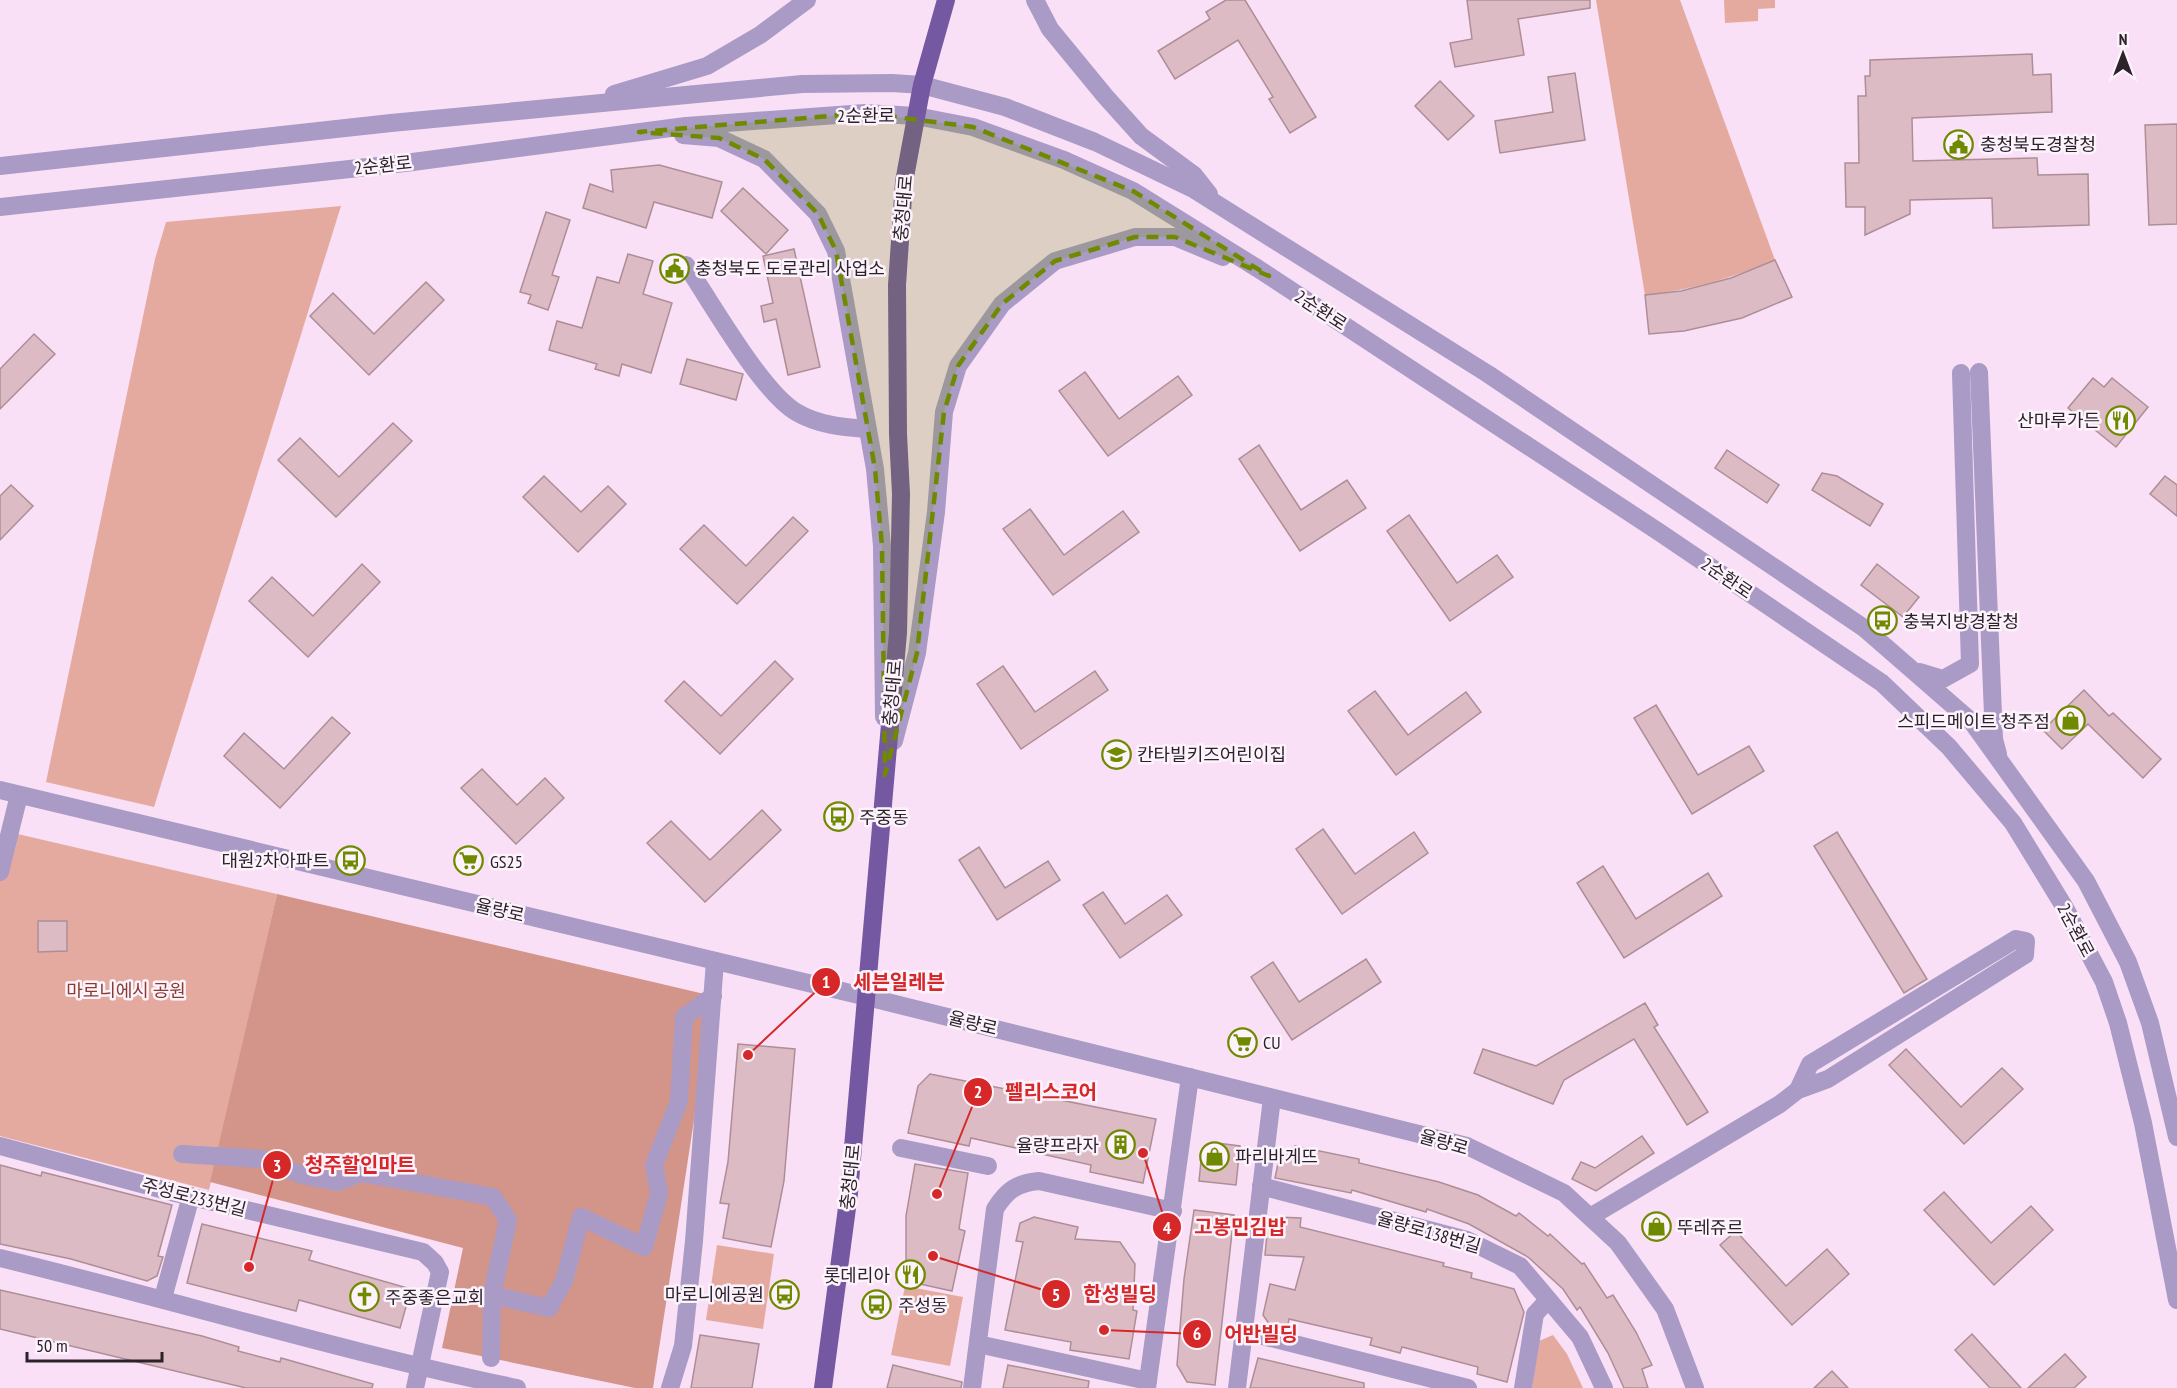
<svg xmlns="http://www.w3.org/2000/svg" width="2177" height="1388" font-family="'PT Sans Narrow','Noto Sans KR',sans-serif">
<rect width="100%" height="100%" fill="#fae0f6"/>
<!-- green -->
<g fill="#e5aa9f">
<path d="M 1596,0 L 1680,0 L 1775,260 C 1732,278 1691,290 1645,295 Z"/>
<polygon points="1724,0 1775,0 1775,8 1758,9 1758,21 1725,23"/>
<polygon points="341,206 154,807 46,782 155,259 166,222"/>
<polygon points="9,832 277,894 209,1190 0,1136 0,872"/>
<polygon points="717,1245 774,1254 763,1329 706,1320"/>
<polygon points="905,1286 963,1297 950,1366 891,1355"/>
<polygon points="1553,1335 1567,1354 1583,1388 1532,1388 1539,1341"/>
</g>
<!-- forest -->
<polygon fill="#d39589" points="277,894 713,996 653,1388 635,1388 442,1348 463,1248 210,1182"/>
<!-- building -->
<g fill="#ddbbc4" stroke="#ad8e96" stroke-width="1.5">
<polygon points="1226,0 1245,0 1316,117 1290,133 1269,99 1273,97 1238,40 1175,79 1158,51 1210,19 1206,12"/>
<polygon points="1467,0 1590,0 1590,8 1518,19 1524,55 1455,67 1450,43 1472,39"/>
<polygon points="2032,54 2033,75 2051,74 2052,112 1912,118 1913,161 2037,158 2038,175 2088,174 2089,225 1993,228 1992,198 1910,200 1910,214 1865,235 1865,207 1846,207 1845,163 1859,163 1858,96 1866,96 1865,76 1870,76 1870,60"/>
<polygon points="1575,73 1585,140 1500,153 1495,121 1553,112 1548,77"/>
<polygon points="1440,81 1474,116 1448,140 1415,106"/>
<polygon points="2177,124 2177,224 2149,225 2145,125"/>
<polygon points="659,165 722,182 712,218 654,202 646,228 583,208 590,184 613,192 611,170"/>
<polygon points="743,188 788,230 766,254 721,211"/>
<polygon points="546,212 570,220 552,275 559,277 548,310 528,303 531,295 520,292"/>
<polygon points="794,249 820,367 788,375 776,319 764,322 761,306 773,303 763,256"/>
<polygon points="628,254 653,261 643,294 672,303 651,373 622,364 619,376 595,369 597,364 549,350 557,321 582,328 597,277 619,283"/>
<polygon points="1775,260 1792,297 1742,318 1684,331 1649,334 1645,295 1681,291 1731,278"/>
<polygon points="426,282 444,300 369,375 310,316 333,293 374,334"/>
<polygon points="34,334 55,354 0,409 0,369"/>
<polygon points="687,359 743,374 736,400 680,384"/>
<polygon points="1085,372 1119,419 1178,376 1192,395 1108,456 1059,391"/>
<polygon points="2093,378 2104,387 2112,378 2148,407 2116,447 2068,408"/>
<polygon points="393,423 412,441 336,517 278,460 300,438 339,477"/>
<polygon points="1259,445 1301,510 1347,480 1366,508 1300,551 1239,459"/>
<polygon points="1727,450 1779,485 1767,503 1715,468"/>
<polygon points="1822,473 1837,476 1883,504 1870,526 1812,490"/>
<polygon points="544,476 581,512 608,486 626,504 578,552 523,497"/>
<polygon points="2165,476 2177,485 2177,516 2150,494"/>
<polygon points="11,485 33,506 0,540 0,496"/>
<polygon points="1030,509 1064,555 1123,511 1139,532 1053,595 1003,529"/>
<polygon points="1409,515 1457,583 1497,555 1513,577 1450,621 1387,531"/>
<polygon points="793,517 808,531 737,604 680,549 704,525 746,566"/>
<polygon points="362,564 380,582 308,657 249,601 272,577 313,616"/>
<polygon points="1877,564 1919,597 1903,617 1861,585"/>
<polygon points="775,661 793,679 720,754 665,701 684,681 721,716"/>
<polygon points="1003,666 1035,712 1095,671 1108,690 1021,749 977,684"/>
<polygon points="2084,690 2109,716 2113,713 2161,759 2143,778 2088,724 2062,749 2043,730"/>
<polygon points="1375,691 1408,735 1466,692 1481,712 1396,775 1348,711"/>
<polygon points="1656,705 1698,775 1749,746 1764,771 1692,814 1634,718"/>
<polygon points="332,717 350,733 280,808 224,756 244,733 284,769"/>
<polygon points="482,769 517,805 545,778 564,798 516,844 461,788"/>
<polygon points="762,810 781,830 705,902 647,843 671,821 710,860"/>
<polygon points="1323,829 1355,874 1414,832 1428,853 1342,914 1296,849"/>
<polygon points="1837,832 1927,979 1904,993 1814,846"/>
<polygon points="979,847 1005,888 1048,861 1060,880 997,920 959,860"/>
<polygon points="1603,866 1636,919 1708,873 1722,896 1624,958 1577,883"/>
<polygon points="1103,892 1125,924 1167,895 1182,915 1120,958 1083,905"/>
<polygon points="38,921 67,921 67,951 38,952"/>
<polygon points="1366,959 1381,982 1292,1040 1251,977 1273,962 1299,1002"/>
<polygon points="1645,1003 1658,1025 1654,1027 1708,1112 1687,1125 1634,1039 1564,1080 1553,1104 1474,1073 1483,1049 1536,1066"/>
<polygon points="738,1044 795,1049 784,1181 771,1247 723,1238 729,1204 720,1203 728,1162"/>
<polygon points="1906,1049 1961,1107 2002,1068 2023,1089 1964,1144 1889,1065"/>
<polygon points="930,1074 1156,1119 1143,1183 1090,1172 1091,1165 971,1138 969,1146 908,1133 918,1086"/>
<polygon points="1642,1136 1654,1153 1596,1191 1572,1179 1581,1162 1595,1168"/>
<polygon points="1217,1143 1240,1146 1236,1185 1199,1181 1202,1151"/>
<polygon points="1295,1146 1359,1159 1359,1163 1439,1182 1478,1195 1516,1216 1519,1213 1548,1236 1550,1234 1582,1264 1584,1263 1607,1298 1613,1295 1636,1332 1652,1365 1642,1369 1648,1388 1624,1388 1608,1353 1580,1307 1577,1310 1563,1289 1528,1257 1469,1224 1427,1209 1426,1212 1352,1190 1351,1193 1275,1178 1279,1159"/>
<polygon points="915,1164 968,1173 959,1229 965,1231 952,1291 906,1281 906,1216"/>
<polygon points="0,1165 41,1176 42,1172 172,1205 158,1256 163,1257 157,1276 147,1281 71,1259 0,1244"/>
<polygon points="1944,1192 1991,1243 2031,1206 2053,1230 1994,1285 1924,1210"/>
<polygon points="1194,1210 1234,1215 1215,1385 1187,1382 1177,1365 1184,1279"/>
<polygon points="1034,1217 1078,1227 1075,1239 1120,1242 1135,1264 1133,1310 1137,1311 1129,1359 1070,1350 1071,1342 1005,1330 1023,1242 1016,1241 1020,1223"/>
<polygon points="1277,1217 1301,1218 1300,1227 1444,1263 1443,1266 1472,1273 1471,1278 1514,1289 1524,1312 1507,1382 1477,1374 1478,1367 1402,1347 1400,1353 1370,1345 1372,1338 1289,1319 1287,1329 1270,1325 1263,1315 1270,1284 1295,1290 1304,1257 1265,1255 1268,1223"/>
<polygon points="202,1224 312,1251 309,1260 411,1289 400,1328 299,1300 296,1311 187,1283"/>
<polygon points="1736,1231 1786,1286 1827,1249 1849,1274 1792,1325 1720,1245"/>
<polygon points="0,1290 202,1336 239,1347 238,1351 280,1362 281,1358 373,1384 372,1388 246,1388 0,1329"/>
<polygon points="1972,1334 2021,1388 1990,1388 1955,1350"/>
<polygon points="700,1335 759,1344 752,1388 691,1388"/>
<polygon points="2065,1354 2086,1377 2074,1388 2028,1388"/>
<polygon points="1258,1358 1364,1383 1364,1388 1250,1388"/>
<polygon points="893,1365 962,1382 961,1388 887,1388"/>
<polygon points="1008,1365 1089,1381 1088,1388 1003,1388"/>
<polygon points="1832,1371 1848,1388 1814,1388"/>
</g>
<g fill="none" stroke-linecap="round" stroke-linejoin="round">
<!-- minor -->
<g stroke="#a99bc5" stroke-width="18">
<polyline points="1035,0 1050,29 1105,96 1141,136 1194,175 1209,194"/>
<polyline points="614,94 707,66 760,35 807,0"/>
<polyline points="683,135 719,138 764,159 818,214 836,251 875,469 882,546 884,717"/>
<polyline points="0,166 391,123 802,84 892,83 922,85 1005,107 1095,142 1193,189 1488,374 1864,628 1972,722 2086,881 2128,962 2150,1023 2177,1137"/>
<polyline points="0,207 405,163 686,126 865,113 916,116 973,127 1064,160 1133,191 1257,268 1659,532 1882,683 1949,747 2013,823 2065,908 2104,982 2118,1023 2143,1123 2177,1300"/>
<path d="M 686,265 C 711,302 761,391 796,412 C 818,425 842,427 867,429"/>
<polyline points="1979,372 1994,739 1998,754"/>
<polyline points="1920,672 1943,679 1970,664 1961,373"/>
<polyline points="894,741 917,653 936,512 944,412 958,366 1002,304 1055,261 1135,237 1175,237 1223,257"/>
<polyline points="0,790 867,997 1467,1146 1564,1193 1618,1243 1665,1309 1695,1388"/>
<polyline points="0,872 19,795"/>
<polyline points="0,1146 175,1193 423,1252 435,1263 440,1272 415,1388"/>
<polyline points="901,1148 988,1166"/>
<polyline points="182,1154 262,1159 302,1175 337,1182 361,1173 493,1197 508,1220 492,1295 549,1308 564,1281 581,1217 644,1247 659,1194 654,1165 679,1101 684,1017 713,996"/>
<polyline points="1261,1186 1467,1240 1520,1266 1580,1337 1604,1388"/>
<polyline points="1590,1217 1780,1104 1798,1090 1828,1079 2025,955 2026,941 2016,939 1810,1064 1798,1090"/>
<path d="M 0,1258 C 173,1300 343,1352 517,1388"/>
<polyline points="163,1298 191,1196"/>
<polyline points="1243,1331 1468,1388"/>
<polyline points="978,1344 1148,1381"/>
<polyline points="491,1358 492,1295"/>
<polyline points="670,1388 683,1346 694,1241 715,961"/>
<path d="M 972,1388 L 995,1209 C 1007,1190 1017,1183 1039,1181 L 1173,1211"/>
<polyline points="1147,1388 1190,1077"/>
<polyline points="1237,1388 1272,1098"/>
<polyline points="1523,1388 1535,1314 1548,1300"/>
</g>
<!-- major -->
<polyline stroke="#7558a2" stroke-width="18" points="823,1388 849,1193 898,633 901,494 898,434 897,285 904,182 922,85 946,0"/>
</g>
<!-- marked area -->
<path fill="#708a00" fill-opacity="0.2" stroke="#708a00" stroke-width="4.5" stroke-dasharray="12 8" stroke-linejoin="round" d="M 865,113 L 973,127 L 1133,191 L 1269,276 L 1175,237 L 1135,237 L 1055,261 L 1002,304 L 958,366 L 944,412 L 917,653 L 885,775 L 882,546 L 875,469 L 836,251 L 818,214 L 764,159 L 719,138 L 639,132 Z"/>
<!-- icons -->
<defs>
<symbol id="civic-ring" viewBox="-11 -11 22 22"><circle r="9.5" fill="#fdf3fc" stroke="#708a00" stroke-width="1.5"/><path d="M-.6-6.5H3V-4.5H.6V-3L4-1V1h2V6H-6V1h2V-1L-.6-3ZM-1.2 2.5V6h2.4V2.5Z" fill="#708a00"/></symbol>
<symbol id="restaurant-ring" viewBox="-11 -11 22 22"><circle r="9.5" fill="#fdf3fc" stroke="#708a00" stroke-width="1.5"/><path d="M-5-6h1v4h1v-4h1v4h1v-4h1v5L-1.5 .5V6h-2V.5L-5-1ZM5-6V6H3V1.5H1.5Q1.5-4 5-6Z" fill="#708a00"/></symbol>
<symbol id="bus-ring" viewBox="-11 -11 22 22"><circle r="9.5" fill="#fdf3fc" stroke="#708a00" stroke-width="1.5"/><path d="M-5-6H5V4H4V6H2V4H-2V6H-4V4H-5ZM-3.5-4V0h7V-4ZM-3.5 1.2v1.5H-2V1.2ZM2 1.2v1.5H3.5V1.2Z" fill="#708a00"/></symbol>
<symbol id="shop-ring" viewBox="-11 -11 22 22"><circle r="9.5" fill="#fdf3fc" stroke="#708a00" stroke-width="1.5"/><path d="M-5-2.5h2.3a2.7 3.5 0 0 1 5.4 0H5L5.5 6h-11ZM-1.5-2.5h3a1.5 2.3 0 0 0-3 0Z" fill="#708a00"/></symbol>
<symbol id="school-ring" viewBox="-11 -11 22 22"><circle r="9.5" fill="#fdf3fc" stroke="#708a00" stroke-width="1.5"/><path d="M0-5L7-2L0 1L-7-2ZM-4 1L0 2.5L4 1V4Q0 6-4 4Z" fill="#708a00"/></symbol>
<symbol id="supermarket-ring" viewBox="-11 -11 22 22"><circle r="9.5" fill="#fdf3fc" stroke="#708a00" stroke-width="1.5"/><path d="M-6-5.5h2.5l.6 2H6L4.5 2H-2.5L-4.4-4H-6ZM-1.5 3.2a1.3 1.3 0 1 0 .1 0ZM3 3.2a1.3 1.3 0 1 0 .1 0Z" fill="#708a00"/></symbol>
<symbol id="building-ring" viewBox="-11 -11 22 22"><circle r="9.5" fill="#fdf3fc" stroke="#708a00" stroke-width="1.5"/><path d="M-4-6H4V6H1V3H-1V6H-4ZM-2.5-4.3h1.7v1.8h-1.7ZM.8-4.3h1.7v1.8H.8ZM-2.5-1h1.7V.8h-1.7ZM.8-1h1.7V.8H.8Z" fill="#708a00"/></symbol>
<symbol id="church-ring" viewBox="-11 -11 22 22"><circle r="9.5" fill="#fdf3fc" stroke="#708a00" stroke-width="1.5"/><path d="M-1.2-6h2.4v3.5h3.3v2.4h-3.3V6h-2.4V-.1h-3.3v-2.4h3.3Z" fill="#708a00"/></symbol>
</defs>
<g fill-rule="evenodd">
<use href="#civic-ring" x="1942" y="128" width="33" height="33"/>
<use href="#civic-ring" x="658" y="252" width="33" height="33"/>
<use href="#restaurant-ring" x="2104" y="404" width="33" height="33"/>
<use href="#bus-ring" x="1866" y="604" width="33" height="33"/>
<use href="#shop-ring" x="2054" y="704" width="33" height="33"/>
<use href="#school-ring" x="1100" y="738" width="33" height="33"/>
<use href="#bus-ring" x="822" y="800" width="33" height="33"/>
<use href="#bus-ring" x="334" y="844" width="33" height="33"/>
<use href="#supermarket-ring" x="452" y="844" width="33" height="33"/>
<use href="#supermarket-ring" x="1226" y="1026" width="33" height="33"/>
<use href="#building-ring" x="1104" y="1128" width="33" height="33"/>
<use href="#shop-ring" x="1198" y="1140" width="33" height="33"/>
<use href="#shop-ring" x="1640" y="1210" width="33" height="33"/>
<use href="#restaurant-ring" x="894" y="1258" width="33" height="33"/>
<use href="#bus-ring" x="768" y="1278" width="33" height="33"/>
<use href="#church-ring" x="348" y="1280" width="33" height="33"/>
<use href="#bus-ring" x="860" y="1288" width="33" height="33"/>
</g>
<g text-anchor="middle" dominant-baseline="central" stroke-width="5" stroke-linejoin="round" paint-order="stroke">
<!-- street labels -->
<g font-size="18" fill="#2b222a" stroke="#fdf3fc">
<text x="866" y="115">2순환로</text>
<text transform="translate(383 165) rotate(-6)">2순환로</text>
<text transform="translate(903 208) rotate(-85)">충청대로</text>
<text transform="translate(1321 310) rotate(33)">2순환로</text>
<text transform="translate(1727 578) rotate(34)">2순환로</text>
<text transform="translate(892 693) rotate(-85)">충청대로</text>
<text transform="translate(500 910) rotate(13)">율량로</text>
<text transform="translate(2076 930) rotate(62)">2순환로</text>
<text transform="translate(973 1023) rotate(14)">율량로</text>
<text transform="translate(1444 1142) rotate(16)">율량로</text>
<text transform="translate(850 1177) rotate(-84)">충청대로</text>
<text transform="translate(194 1197) rotate(14)">주성로233번길</text>
<text transform="translate(1429 1232) rotate(16)">율량로138번길</text>
</g>
<!-- poi labels -->
<g font-size="18" fill="#2b222a" stroke="#fdf3fc" text-anchor="start">
<text x="1980" y="144">충청북도경찰청</text>
<text x="695" y="268">충청북도 도로관리 사업소</text>
<text x="2100" y="420" text-anchor="end">산마루가든</text>
<text x="1903" y="621">충북지방경찰청</text>
<text x="2050" y="721" text-anchor="end">스피드메이트 청주점</text>
<text x="1137" y="754">칸타빌키즈어린이집</text>
<text x="859" y="817">주중동</text>
<text x="329" y="860" text-anchor="end">대원2차아파트</text>
<text x="490" y="861">GS25</text>
<text x="1263" y="1042">CU</text>
<text x="1099" y="1145" text-anchor="end">율량프라자</text>
<text x="1235" y="1156">파리바게뜨</text>
<text x="1677" y="1227">뚜레쥬르</text>
<text x="890" y="1275" text-anchor="end">롯데리아</text>
<text x="764" y="1294" text-anchor="end">마로니에공원</text>
<text x="385" y="1297">주중좋은교회</text>
<text x="898" y="1305">주성동</text>
</g>
<!-- park labels -->
<g font-size="18" fill="#883c2f" stroke="#fdf3fc">
<text x="126" y="990">마로니에시 공원</text>
</g>
</g>
<!-- callouts -->
<path fill="none" stroke="#d62828" stroke-width="2" d="M748 1055L826 982M937 1194L978 1092M249 1267L277 1165M1143 1153L1167 1227M933 1256L1056 1294M1104 1330L1197 1334"/>
<g fill="#d62828" stroke="#fdf3fc" stroke-width="2">
<circle cx="748" cy="1055" r="6"/>
<circle cx="937" cy="1194" r="6"/>
<circle cx="249" cy="1267" r="6"/>
<circle cx="1143" cy="1153" r="6"/>
<circle cx="933" cy="1256" r="6"/>
<circle cx="1104" cy="1330" r="6"/>
<circle cx="826" cy="982" r="15"/>
<circle cx="978" cy="1092" r="15"/>
<circle cx="277" cy="1165" r="15"/>
<circle cx="1167" cy="1227" r="15"/>
<circle cx="1056" cy="1294" r="15"/>
<circle cx="1197" cy="1334" r="15"/>
</g>
<g font-size="18" text-anchor="middle" font-weight="bold" fill="#fff">
<text x="826" y="988">1</text>
<text x="978" y="1098">2</text>
<text x="277" y="1172">3</text>
<text x="1167" y="1234">4</text>
<text x="1056" y="1301">5</text>
<text x="1197" y="1340">6</text>
</g>
<g font-size="20" text-anchor="middle" font-weight="bold" fill="#d62828" stroke="#fdf3fc" stroke-width="5" stroke-linejoin="round" paint-order="stroke">
<text x="899" y="989">세븐일레븐</text>
<text x="1051" y="1099">펠리스코어</text>
<text x="360" y="1172">청주할인마트</text>
<text x="1240" y="1234">고봉민김밥</text>
<text x="1120" y="1301">한성빌딩</text>
<text x="1261" y="1341">어반빌딩</text>
</g>
<!-- north arrow -->
<g transform="translate(2123 54)" stroke="#fdf3fc" stroke-width="4.5" paint-order="stroke">
<path d="M0-4.5L10 22L0 15L-10 22Z" fill="#2b222a"/>
<text y="-9" font-size="16" font-weight="bold" text-anchor="middle" fill="#2b222a">N</text>
</g>
<!-- scale -->
<path d="M27 1352v9h135v-9" fill="none" stroke="#2b222a" stroke-width="3"/>
<text x="36" y="1352" font-size="18" fill="#2b222a" stroke="#fdf3fc" stroke-width="4.5" paint-order="stroke">50 m</text>
</svg>
